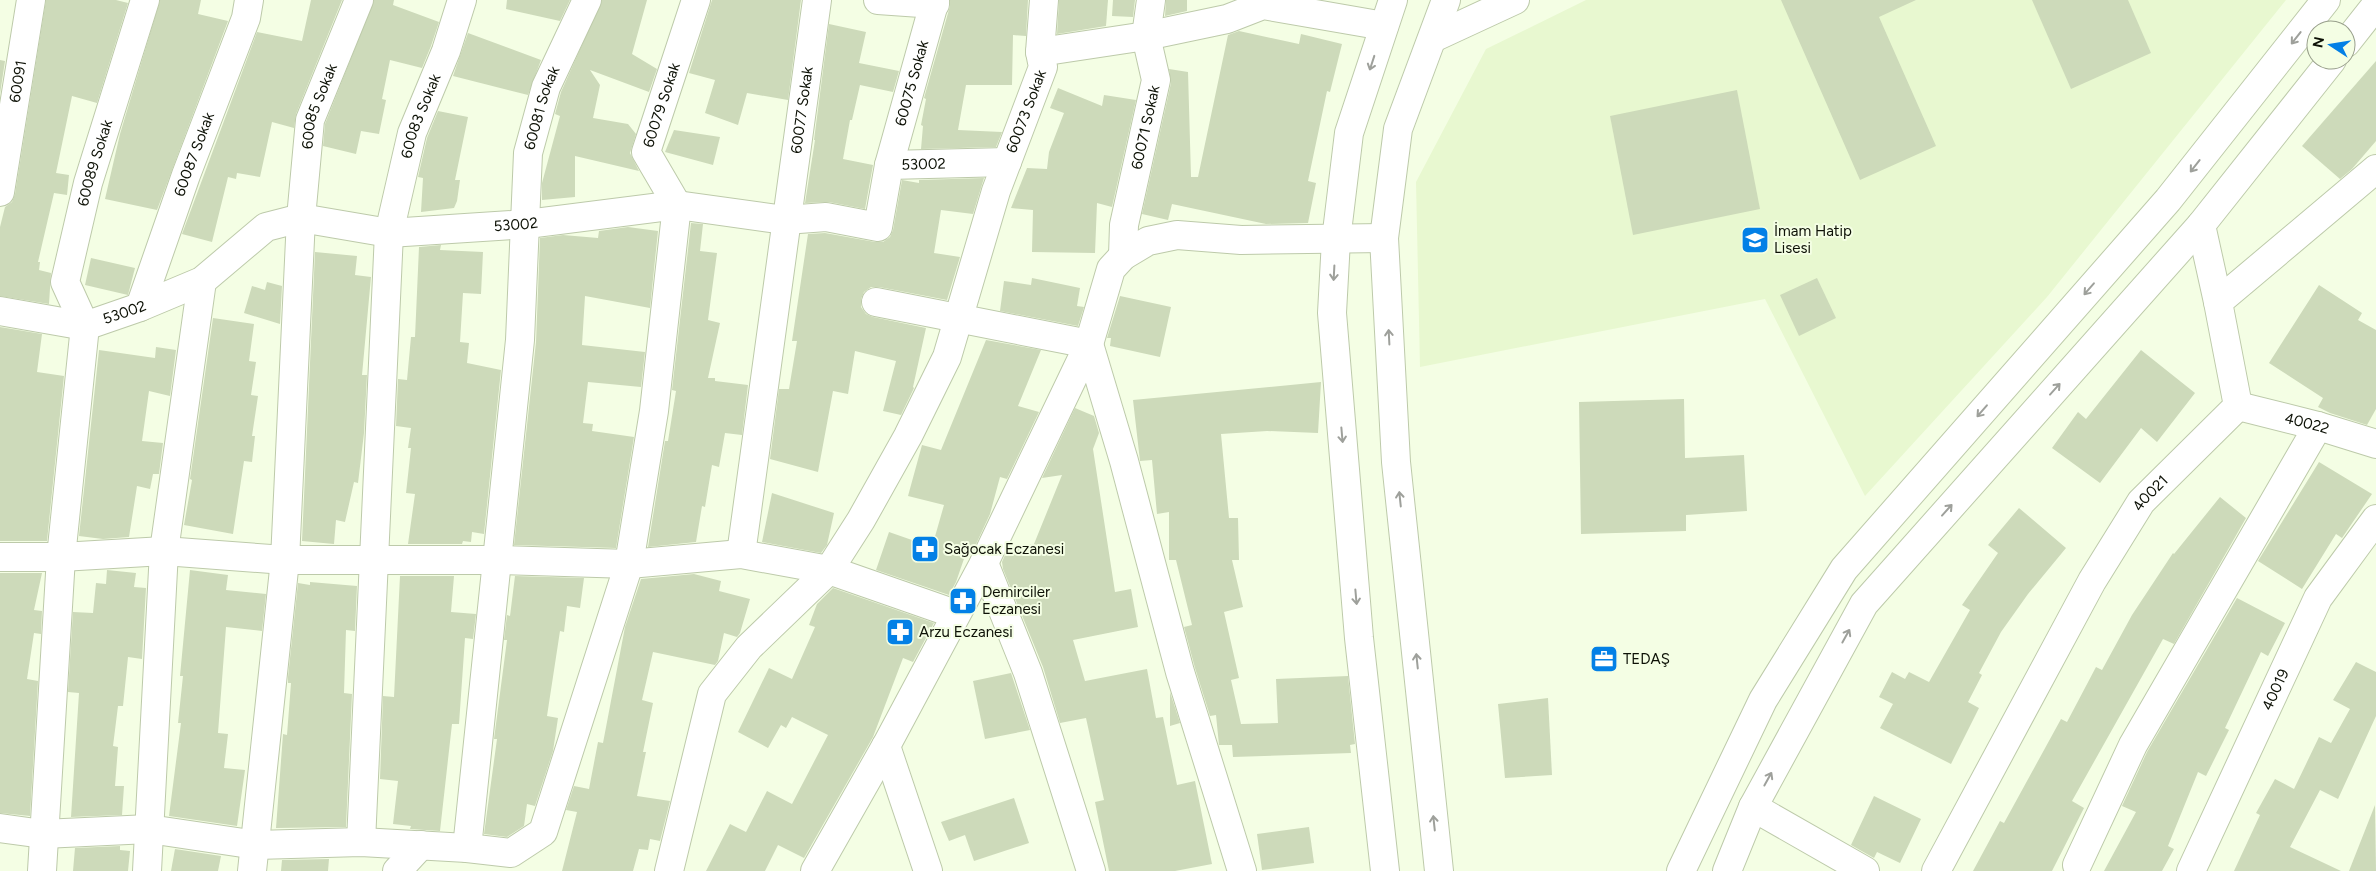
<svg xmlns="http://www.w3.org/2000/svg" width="2376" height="871" font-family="Figtree,sans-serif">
<rect width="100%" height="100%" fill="#f4fee4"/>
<!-- built -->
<polygon fill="#e8f8d0" points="1586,0 2286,0 2047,297 1865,496 1765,299 1420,367 1416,182 1486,49"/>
<!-- building -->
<g fill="#cddaba">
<polygon points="46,0 116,0 128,3 97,103 72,96 56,173 69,175 67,195 54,193 38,262 40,262 39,270 51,273 49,304 0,296 0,227 5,207 12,202 15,194"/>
<polygon points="160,0 201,0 198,14 228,21 157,210 105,199 120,134"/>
<polygon points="311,0 342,0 296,114 294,128 272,122 260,177 237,173 236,179 228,177 212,242 182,234 257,32 302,41"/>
<polygon points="374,0 394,0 393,5 439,22 431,46 422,68 390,60 382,99 386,100 379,134 361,131 356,154 323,146 325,124"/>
<polygon points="507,0 570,0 560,21 506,9"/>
<polygon points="602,0 647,0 632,54 657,69 649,92 590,70 600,85 593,118 628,124 636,134 630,153 639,171 575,156 575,197 542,200 542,183 560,116 555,114 561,92"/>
<polygon points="712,0 801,0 788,100 747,93 738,125 705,113 715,80 689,73"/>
<polygon points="950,0 1028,0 1026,36 1013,35 1012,85 966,85 958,130 1002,132 996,147 921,149 923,126 921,125 926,99 924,98 950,6"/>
<polygon points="1059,0 1108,0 1106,26 1057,34"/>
<polygon points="1113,0 1135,0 1133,17 1112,16"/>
<polygon points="1166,0 1187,0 1187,11 1165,16"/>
<polygon points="1781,0 1916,0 1879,17 1936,146 1860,180"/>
<polygon points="2032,0 2128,0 2151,53 2071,89"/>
<polygon points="829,24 866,32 859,63 899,71 893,92 860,85 852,120 850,120 843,159 873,165 865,209 829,202 805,203 815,140 814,140"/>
<polygon points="1239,31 1299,44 1301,34 1342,44 1330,92 1327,91 1308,181 1316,183 1308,223 1266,224 1172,204 1168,220 1142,214 1171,83 1169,69 1188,72 1191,177 1198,177 1228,35"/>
<polygon points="468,33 541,60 528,95 453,76"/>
<polygon points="0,60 5,61 0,94"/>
<polygon points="2376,61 2376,141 2352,169 2340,179 2302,146"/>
<polygon points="1058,88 1102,106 1104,95 1136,100 1112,207 1097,203 1095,253 1032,252 1033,210 1011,208 1027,168 1047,169 1049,152 1064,113 1050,108"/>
<polygon points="1737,90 1760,209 1633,235 1610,116"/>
<polygon points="438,111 468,117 455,180 460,180 457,201 454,208 421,212 423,178 418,177 427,138"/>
<polygon points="674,130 720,137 713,165 665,152"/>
<polygon points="984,178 973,214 941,210 934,253 960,257 947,300 879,287 871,287 864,292 861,299 861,307 866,314 873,317 926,328 913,387 914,388 901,415 883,411 896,361 855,351 848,394 833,391 818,472 770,459 779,389 789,389 797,341 792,341 808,234 825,233 875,242 883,242 890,237 893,230 902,180 919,183 919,180"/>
<polygon points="691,223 703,224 700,251 717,253 708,320 720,323 708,378 715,378 715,381 748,385 742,435 725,433 719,467 712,465 705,507 702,506 696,542 648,547 665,441 668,441 676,391 672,390"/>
<polygon points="628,227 658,231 650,308 585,296 582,345 645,352 641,387 588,382 583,423 593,424 592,431 634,437 616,548 514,545 536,342 540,238 563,235 598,238 599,231"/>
<polygon points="441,245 440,250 483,252 481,294 463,293 460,342 469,343 467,363 501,370 484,534 472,532 471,542 463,541 462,544 408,544 415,494 406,493 411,448 408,448 411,428 396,426 398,379 407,380 411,337 415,337 419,247"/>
<polygon points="315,252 357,256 355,275 371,277 362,375 367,375 364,433 358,483 354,482 345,522 336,520 334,544 302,541"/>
<polygon points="91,258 135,268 128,295 85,285"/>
<polygon points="1032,278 1080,288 1077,306 1084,307 1078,326 1000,311 1004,281 1031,285"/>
<polygon points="1817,278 1836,318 1799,336 1780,295"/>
<polygon points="267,282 282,286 280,324 244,313 252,286 265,290"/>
<polygon points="2319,285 2362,313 2358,320 2376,330 2376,409 2367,425 2330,413 2318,407 2323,398 2269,363"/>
<polygon points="1120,296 1171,307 1160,357 1110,346 1111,338 1107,338"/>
<polygon points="213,318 254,324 249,361 256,362 251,395 258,396 252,436 255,436 252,462 244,461 233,534 184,525 192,480 190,479"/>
<polygon points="0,327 42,334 37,372 64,376 47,541 0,541"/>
<polygon points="986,340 1041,350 1018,406 1039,412 1007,479 1000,477 990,514 971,555 966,553 956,582 949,595 876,570 889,532 932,547 944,505 908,496 922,445 941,450"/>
<polygon points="156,347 176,350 170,396 149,391 142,441 163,443 159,474 153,474 150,489 137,486 129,537 103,539 79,536 99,350 155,358"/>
<polygon points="2141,350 2195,393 2157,442 2141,428 2100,483 2052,448 2078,412 2086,419"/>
<polygon points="1321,382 1318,433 1267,431 1221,434 1229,518 1238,518 1239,560 1232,560 1243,607 1224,612 1239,678 1231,680 1241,724 1278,723 1276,679 1348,676 1355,744 1350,745 1351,753 1233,757 1232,745 1219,745 1216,715 1210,716 1195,668 1184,627 1192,625 1176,560 1169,560 1169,512 1157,514 1152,460 1140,461 1133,400"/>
<polygon points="1684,399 1685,458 1744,455 1747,511 1686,515 1686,531 1581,534 1579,402"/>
<polygon points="1075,408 1094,416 1099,433 1093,449 1115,592 1131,589 1138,627 1073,640 1085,681 1147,669 1156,718 1163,717 1177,785 1195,781 1212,864 1175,871 1109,871 1095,802 1104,800 1086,718 1060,723 1043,667 1003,569 1002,562 1008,548 1034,544 1062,475 1042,478"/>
<polygon points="2319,462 2372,494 2342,538 2336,534 2302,589 2258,561"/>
<polygon points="772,493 834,513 827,545 821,553 762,542"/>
<polygon points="2220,497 2246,518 2174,644 2163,639 2072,801 2084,808 2052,871 1973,871 2000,821 2004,823 2061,719 2067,722 2096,667 2102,670 2132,615 2173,553 2174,554"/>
<polygon points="2019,508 2066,548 2028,594 2001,632 1979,673 1982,675 1968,702 1979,708 1951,764 1880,728 1893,704 1879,697 1892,672 1905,679 1909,672 1929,682 1970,610 1962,605 1998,553 1988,545"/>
<polygon points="107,570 136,573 134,587 146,588 142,659 128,657 123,706 118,706 113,746 118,747 115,786 124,786 122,815 71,817 79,693 68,692 73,612 93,613 96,583 106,584"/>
<polygon points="190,570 228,575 226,590 266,594 262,631 226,627 218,733 228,734 224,768 245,770 237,826 169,816 181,723 178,723 183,676 180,676"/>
<polygon points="0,573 42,573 34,610 42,611 41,634 34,633 27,679 38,681 30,816 0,813"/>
<polygon points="694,574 721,581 719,591 750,599 740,633 737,637 724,633 718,661 715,665 653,652 642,700 653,703 643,752 646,752 637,796 670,801 660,841 650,839 648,850 639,849 633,871 562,871 577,812 566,810 574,786 589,789 598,742 603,743 625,627 641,579"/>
<polygon points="400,576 454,576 451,612 476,614 473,639 465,638 459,724 452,724 440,831 410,829 411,826 393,824 398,781 380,779 383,696 394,697"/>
<polygon points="515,576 584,578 580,608 567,606 564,632 560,631 547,716 558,718 553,751 535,806 527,804 524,826 507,837 484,834 497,739 494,739 507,640 504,640 507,615 510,616"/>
<polygon points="310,582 357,586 355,631 346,630 344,693 352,694 346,827 276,828 283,734 287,735 291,683 288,683 288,677 298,583 310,585"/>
<polygon points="833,588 934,623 913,662 903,658 873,737 804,858 778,845 765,871 706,871 730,824 746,832 767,791 792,804 828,735 792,717 786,728 781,725 768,748 738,732 769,668 792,679 815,627 809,625 817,604"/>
<polygon points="2237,598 2285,623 2268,656 2261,652 2225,728 2229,730 2206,776 2198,772 2168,846 2174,849 2162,871 2104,871 2136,812 2122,806 2147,752"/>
<polygon points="2356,662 2376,672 2376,716 2338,799 2320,790 2290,847 2341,871 2234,871 2260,815 2256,813 2275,779 2294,789 2319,737 2331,743 2350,709 2333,700"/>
<polygon points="1011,673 1030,730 985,739 973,681"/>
<polygon points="1170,692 1180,723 1170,726"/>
<polygon points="1548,698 1552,775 1505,778 1498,704"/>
<polygon points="1874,796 1921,819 1900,863 1877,852 1874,858 1851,845"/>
<polygon points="1014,798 1029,843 974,861 965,835 949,841 941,822"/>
<polygon points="2375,805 2376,871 2349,871"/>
<polygon points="1309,827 1314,863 1262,870 1257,834"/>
<polygon points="120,846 120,850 130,851 128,871 73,871 75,848"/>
<polygon points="175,849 221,856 218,871 171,871"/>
<polygon points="329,859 328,871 281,871 282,860"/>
</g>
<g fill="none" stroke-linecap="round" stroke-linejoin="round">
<defs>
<g id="minor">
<polyline points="878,0 935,4"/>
<polyline points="1433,38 1515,0"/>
<polyline points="1040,52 1146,36 1227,19 1263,5 1384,26"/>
<path id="s1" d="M 889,165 L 935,0"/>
<path id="s2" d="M 0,192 L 31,0"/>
<polyline points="2201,225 2218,302"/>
<path id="s3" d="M 1123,256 L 1124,225 L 1156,80 L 1146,36 L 1151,0"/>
<polyline points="876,302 1089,344"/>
<path id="s4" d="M 140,307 L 186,175 L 246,18 L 249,0"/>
<path id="s5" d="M 0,311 L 85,326 L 140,307 L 202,281 L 266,227 L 301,218 L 389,233 L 527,224 L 677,205 L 785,220 L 826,217 L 878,227 L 889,165 L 1007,162"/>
<polyline points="1089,344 1124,461 1180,672 1242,871"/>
<path id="s6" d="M 2238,406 L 2318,426 L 2376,444"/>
<path id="s7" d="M 741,554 L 817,0"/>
<polyline points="0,557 61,557 164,551 285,560 498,560 629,564 741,554 829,570 955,614"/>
<polyline points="984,563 1028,673 1091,871"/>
<polyline points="886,746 928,871"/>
<polyline points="1753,807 1865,871"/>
<path id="s8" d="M 0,828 L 43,834 L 149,829 L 256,845 L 361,842 L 467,848 L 511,853 L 543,832 L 629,564 L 654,411 L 677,205 L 646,152 L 696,0"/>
<path id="s9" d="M 361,842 L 389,233 L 412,133 L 446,51 L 462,0"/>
<path id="s10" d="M 467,848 L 520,340 L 528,153 L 546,87 L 587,0"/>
<polyline points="2077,865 2133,745 2318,426"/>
<path id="s11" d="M 42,871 L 61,557 L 85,326 L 65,282 L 88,183 L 145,0"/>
<polyline points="147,871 164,551 202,281"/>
<path id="s12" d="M 252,871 L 285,560 L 301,218 L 310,120 L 359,0"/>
<polyline points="397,871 421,845"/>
<path id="s13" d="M 669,871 L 712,694 L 749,647 L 829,570 L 861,520 L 908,436 L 947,357 L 996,191 L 1043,67 L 1040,52 L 1044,0"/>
<polyline points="815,871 886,746 984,563 1089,344 1111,269 1123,256 1148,241 1177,235 1241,240 1384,238"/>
<path id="s14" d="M 1936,871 L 2092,581 L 2141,502 L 2238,406 L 2218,302 L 2376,169"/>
<path id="s15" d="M 2191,871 L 2318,598 L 2376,519"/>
</g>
<g id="tertiary">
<polyline points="2346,43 2376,5"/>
<polyline points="1681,871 1763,700 1844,569 2168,200 2326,0"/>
<polyline points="1727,871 1753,807 1864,604 2201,225 2332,60"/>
</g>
<g id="secondary">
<polyline points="1385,871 1359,638 1332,313 1336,240 1349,133 1393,0"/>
<polyline points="1439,871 1396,462 1384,238 1398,129 1446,0"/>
</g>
</defs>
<!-- minor casing -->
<use href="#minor" stroke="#bdcaaa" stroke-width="30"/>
<!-- tertiary casing -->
<use href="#tertiary" stroke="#bdcaaa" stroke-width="30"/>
<!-- secondary casing -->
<use href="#secondary" stroke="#bdcaaa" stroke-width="30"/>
<!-- minor -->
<use href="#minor" stroke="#fff" stroke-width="28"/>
<!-- tertiary -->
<use href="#tertiary" stroke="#fff" stroke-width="28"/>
<!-- secondary -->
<use href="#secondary" stroke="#fff" stroke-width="28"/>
</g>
<!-- one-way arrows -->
<defs><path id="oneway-shaft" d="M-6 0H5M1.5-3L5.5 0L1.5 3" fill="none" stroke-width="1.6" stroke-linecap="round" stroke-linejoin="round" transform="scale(1.25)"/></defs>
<g stroke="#9ea09b">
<use href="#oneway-shaft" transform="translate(2296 38) rotate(128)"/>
<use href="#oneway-shaft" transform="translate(1372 63) rotate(108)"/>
<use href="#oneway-shaft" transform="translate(2195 166) rotate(128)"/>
<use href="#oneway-shaft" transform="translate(1334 273) rotate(93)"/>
<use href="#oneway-shaft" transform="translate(2089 289) rotate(131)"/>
<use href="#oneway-shaft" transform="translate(1389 337) rotate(-93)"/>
<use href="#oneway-shaft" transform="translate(2055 389) rotate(-48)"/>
<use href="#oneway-shaft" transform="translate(1982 411) rotate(131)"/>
<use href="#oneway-shaft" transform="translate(1342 435) rotate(85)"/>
<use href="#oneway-shaft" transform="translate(1400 499) rotate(-96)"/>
<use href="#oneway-shaft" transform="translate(1947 510) rotate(-48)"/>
<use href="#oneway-shaft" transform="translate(1356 597) rotate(85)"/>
<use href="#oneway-shaft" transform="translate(1846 636) rotate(-61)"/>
<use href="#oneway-shaft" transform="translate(1417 661) rotate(-96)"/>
<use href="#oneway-shaft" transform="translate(1768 779) rotate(-61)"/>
<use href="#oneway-shaft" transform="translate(1434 823) rotate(-96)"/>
</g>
<!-- icons -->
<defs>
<symbol id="school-square" viewBox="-11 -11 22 22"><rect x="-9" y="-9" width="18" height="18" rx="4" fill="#0380e6" stroke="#f4fee4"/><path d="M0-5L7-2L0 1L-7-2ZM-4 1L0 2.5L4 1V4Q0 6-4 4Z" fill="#fff"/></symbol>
<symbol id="pharmacy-square" viewBox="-11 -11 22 22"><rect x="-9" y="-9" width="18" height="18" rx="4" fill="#0380e6" stroke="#f4fee4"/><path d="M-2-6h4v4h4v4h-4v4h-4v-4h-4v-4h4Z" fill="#fff"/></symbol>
<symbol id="office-square" viewBox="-11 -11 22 22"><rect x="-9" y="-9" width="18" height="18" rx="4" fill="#0380e6" stroke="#f4fee4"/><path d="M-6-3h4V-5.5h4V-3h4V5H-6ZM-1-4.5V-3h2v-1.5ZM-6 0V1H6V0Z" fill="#fff"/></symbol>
</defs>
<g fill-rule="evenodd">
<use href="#school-square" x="1739" y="224" width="32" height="32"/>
<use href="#pharmacy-square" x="909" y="533" width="32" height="32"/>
<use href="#pharmacy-square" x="947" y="585" width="32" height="32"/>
<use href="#pharmacy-square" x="884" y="616" width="32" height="32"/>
<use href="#office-square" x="1588" y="643" width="32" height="32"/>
</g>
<g text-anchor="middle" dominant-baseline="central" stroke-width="4" stroke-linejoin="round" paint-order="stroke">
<!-- street labels -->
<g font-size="15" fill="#0d1106" stroke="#f4fee4">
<text stroke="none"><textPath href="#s2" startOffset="112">60091</textPath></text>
<text stroke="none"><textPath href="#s1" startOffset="85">60075 Sokak</textPath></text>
<text stroke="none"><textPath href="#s8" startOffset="1306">60079 Sokak</textPath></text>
<text stroke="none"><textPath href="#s12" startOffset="769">60085 Sokak</textPath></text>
<text stroke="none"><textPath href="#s10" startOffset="745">60081 Sokak</textPath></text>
<text stroke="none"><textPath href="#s7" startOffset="448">60077 Sokak</textPath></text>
<text stroke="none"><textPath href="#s13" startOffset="855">60073 Sokak</textPath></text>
<text stroke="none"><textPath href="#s9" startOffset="731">60083 Sokak</textPath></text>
<text stroke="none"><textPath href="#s3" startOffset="131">60071 Sokak</textPath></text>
<text stroke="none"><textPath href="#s4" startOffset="162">60087 Sokak</textPath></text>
<text stroke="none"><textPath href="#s11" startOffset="718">60089 Sokak</textPath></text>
<text stroke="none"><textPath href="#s5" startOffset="1011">53002</textPath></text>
<text stroke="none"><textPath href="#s5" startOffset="548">53002</textPath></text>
<text stroke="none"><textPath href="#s5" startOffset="128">53002</textPath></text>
<text stroke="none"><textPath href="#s6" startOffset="71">40022</textPath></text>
<text stroke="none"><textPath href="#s14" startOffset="435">40021</textPath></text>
<text stroke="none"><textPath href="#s15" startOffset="200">40019</textPath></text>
</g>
<!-- poi labels -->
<g font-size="15" fill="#0d1106" stroke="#f4fee4" text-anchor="start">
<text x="1774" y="231">İmam Hatip<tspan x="1774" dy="17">Lisesi</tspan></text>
<text x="944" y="549">Sağocak Eczanesi</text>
<text x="982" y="592">Demirciler<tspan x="982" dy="17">Eczanesi</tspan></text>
<text x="919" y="632">Arzu Eczanesi</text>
<text x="1623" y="659">TEDAŞ</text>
</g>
</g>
<!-- north arrow -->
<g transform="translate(2331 45) rotate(282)"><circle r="24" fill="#f4fee4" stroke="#989f8b"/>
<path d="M0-4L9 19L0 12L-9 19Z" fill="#0380e6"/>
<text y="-8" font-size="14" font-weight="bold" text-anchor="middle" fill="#0d1106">N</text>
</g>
</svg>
